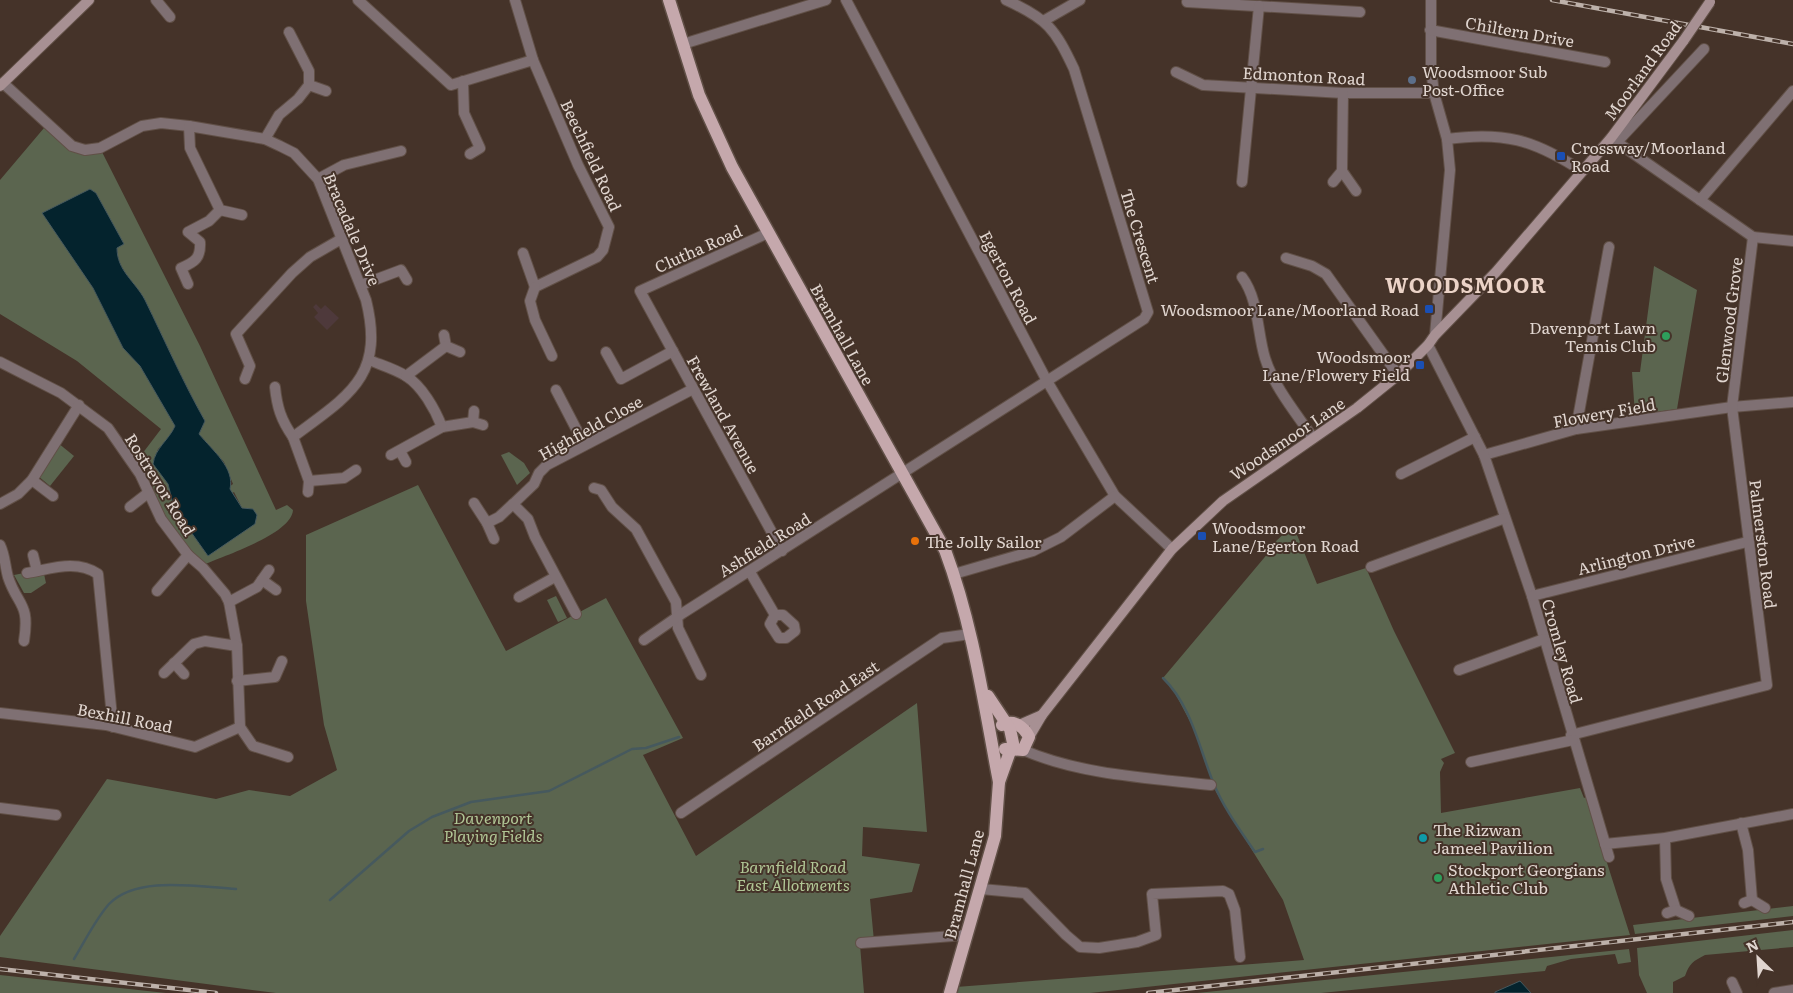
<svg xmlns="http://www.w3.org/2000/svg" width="1793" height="993" font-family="Literata,serif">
<rect width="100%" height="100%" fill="#453329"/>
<!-- industrial -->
<polygon fill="#4e393b" points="316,304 321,309 325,305 339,318 327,330 314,317 318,313 313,307"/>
<!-- green -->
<g fill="#5b654f" fill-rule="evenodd">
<path d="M 44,128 C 64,146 75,146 100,148 L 200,346 L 276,510 L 287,505 L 293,510 C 292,534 223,556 203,565 L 163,518 L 142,454 L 161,429 L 77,361 L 0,314 L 0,180 ZM 90,189 L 96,193 L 124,244 L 117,247 C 117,271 135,281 145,300 C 165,341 183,381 205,421 L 199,434 L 224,462 L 233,484 L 221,492 L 220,490 L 208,501 L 212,505 L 215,504 L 234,492 L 242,508 L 253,509 L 208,556 L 174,508 L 168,484 L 153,464 L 158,449 L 169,439 L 175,426 L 140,366 L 123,348 L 93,288 L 53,226 L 44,216 Z"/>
<polygon points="1654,266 1697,290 1677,409 1635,415 1632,372 1640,372"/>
<polygon points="58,443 74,456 50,486 38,476"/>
<polygon points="509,452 524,463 530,473 517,485 501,455"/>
<polygon points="418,485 506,651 606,598 683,738 643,755 696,856 917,703 927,832 863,827 862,856 920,864 912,892 870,899 874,941 860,945 864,993 276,993 0,957 0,936 107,779 216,799 249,790 290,796 337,770 324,725 306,601 306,535"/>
<polygon points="1293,525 1317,584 1366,568 1394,631 1455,753 1441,759 1444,763 1440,772 1441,813 1580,788 1584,798 1586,797 1630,935 1090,993 955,993 956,987 1304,960 1283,900 1216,792 1195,731 1175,693 1163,678 1275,545 1274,543"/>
<polygon points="24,573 44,574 46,583 31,593 24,593 14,575"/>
<polygon points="556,596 567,618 558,622 547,600"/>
<polygon points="1793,906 1793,916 1635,934 1633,925"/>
<path d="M 1793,930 L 1793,947 L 1705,955 C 1693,961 1689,964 1685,976 L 1673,982 L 1673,993 L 1647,993 L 1639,975 L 1637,948 Z"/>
<polygon points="1629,949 1631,962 1618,964 1615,954 1571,959 1547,966 1545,971 1321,993 1197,993"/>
<polygon points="0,975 166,993 0,993"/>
</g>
<!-- water -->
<g fill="#04232d" stroke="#46595e">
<path d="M 90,189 L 96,193 L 124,244 L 117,248 C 117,271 135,281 145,300 C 165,341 183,382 205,421 L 199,434 C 213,451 235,468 230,489 L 242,508 L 253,509 L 257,515 L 255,524 L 208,556 L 174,508 L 168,484 L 153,464 C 155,448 169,440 175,426 L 140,366 L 123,348 L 93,288 L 42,213 Z"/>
<polygon points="1520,981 1531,993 1495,993 1495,992"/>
</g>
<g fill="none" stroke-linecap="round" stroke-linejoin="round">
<!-- stream -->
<g stroke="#46595e" stroke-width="2.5">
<path d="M 1163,678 C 1191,705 1199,747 1213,782 C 1223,807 1240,830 1255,852 L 1263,849"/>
<polyline points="330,900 409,831 432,817 471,802 549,791 632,749 646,748 679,737"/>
<path d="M 74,959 C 85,941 95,920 109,904 C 137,875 198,887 236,889"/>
</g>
<defs>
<g id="street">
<polyline points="156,0 170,17"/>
<polyline points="358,0 451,85 533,60"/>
<polyline points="515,0 533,60 578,165 609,227 603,250 597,257 535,287 523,253"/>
<polyline points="846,0 1047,381 1115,496 1172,549"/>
<polyline points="1431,0 1431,68 1434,93 1447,139 1450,170 1435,335"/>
<polyline points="1187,2 1360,12"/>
<polyline points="1045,20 1080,0"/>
<polyline points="1430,30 1605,62"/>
<polyline points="683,44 826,0"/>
<polyline points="1176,72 1203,85 1343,93 1434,93"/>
<polyline points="463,81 464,113 480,148 470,154"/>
<path d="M 3,83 L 72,146 L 85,150 L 100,148 L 142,126 L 161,123 L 189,126 L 265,139 L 280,146 L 294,153 L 318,179 L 366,300 C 385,377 349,395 293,437 L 309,481 L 308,492"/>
<polyline points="309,85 326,91"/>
<polyline points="189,126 190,148 220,210 242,215"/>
<polyline points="1611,138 1753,237 1793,241"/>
<polyline points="265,139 279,115 298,99 309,85 309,71 289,32"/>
<path d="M 1447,139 C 1504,131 1534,140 1582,171"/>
<polyline points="1617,142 1704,49"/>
<polyline points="1342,171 1356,191"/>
<polyline points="318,179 344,165 401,151"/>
<polyline points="1242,182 1259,6"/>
<polyline points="1333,182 1342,171 1343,93"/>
<polyline points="1700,200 1793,91"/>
<polyline points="768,233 640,291 782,551"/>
<polyline points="1286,258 1312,266 1326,274 1398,375"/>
<path d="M 1242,277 C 1259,300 1257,332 1265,358 C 1274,387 1296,413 1313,438"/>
<path d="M 188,284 L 181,268 C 195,262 201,258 200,242 L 188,232 L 209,221 L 220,210"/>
<polyline points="361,285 401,270 407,280"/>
<polyline points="535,287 530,301 535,320 552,356"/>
<polyline points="444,335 446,346 460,352"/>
<polyline points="1428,345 1484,455 1576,429 1732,407 1793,402"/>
<polyline points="606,352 621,379 673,351"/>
<path d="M 369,360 C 381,365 395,369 406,376 C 422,386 435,409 442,427 L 473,422 L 483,425"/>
<polyline points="0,362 61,393 108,428 140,474 161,519 188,555 203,568 225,594 229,602 237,646 240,727 253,746 288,757"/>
<polyline points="406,376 446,346"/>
<polyline points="245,379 250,366 236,334 292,273 310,257 343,238"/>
<path d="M 275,387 C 277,407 281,420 293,437"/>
<polyline points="556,390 584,444"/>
<polyline points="473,422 474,411"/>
<polyline points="1576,429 1609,247"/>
<polyline points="400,451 406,462"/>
<polyline points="391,455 442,427"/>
<polyline points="1484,455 1532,596 1609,857"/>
<polyline points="1401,474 1475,437"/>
<polyline points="32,480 53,496"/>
<polyline points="309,481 344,478 356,470"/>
<polyline points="594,488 601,490 612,507 636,529 676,602 678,628 701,675"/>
<polyline points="474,503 487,523 499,517 513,504"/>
<polyline points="0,504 18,494 32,480 79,405"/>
<polyline points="130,507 148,493"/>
<polyline points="487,523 494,539"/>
<path d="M 0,545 C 5,555 5,566 8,577 C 18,607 30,602 24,641"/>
<polyline points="33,555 37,571"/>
<polyline points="1371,567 1505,518"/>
<polyline points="750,572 775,615 783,615 794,625 795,631 786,638 779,638 770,624 775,615"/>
<path d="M 27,573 C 51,569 76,559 98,574 L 113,727"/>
<polyline points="954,574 1033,551 1061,537 1115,496"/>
<polyline points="262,580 276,590"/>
<polyline points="157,591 188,555"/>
<polyline points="1532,596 1747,542"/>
<polyline points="519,597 555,577"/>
<polyline points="229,602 257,587 269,570"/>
<polyline points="576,614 535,537 528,519 513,504 534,484 539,473 547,465 693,389"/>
<path d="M 644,640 L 683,613 L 1144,319 L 1148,312 L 1074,69 C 1055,29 1048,19 1006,0"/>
<polyline points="174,663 184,674"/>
<polyline points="1459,670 1544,639"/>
<polyline points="164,673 194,644 205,641 237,646"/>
<polyline points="237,681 275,677 282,661"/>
<polyline points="0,713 106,725 195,747 240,727"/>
<polyline points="1571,735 1767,685 1732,407 1753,237"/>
<path d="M 1023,750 C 1081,775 1149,778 1211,785"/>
<polyline points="1471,762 1573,740"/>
<polyline points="0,808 56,815"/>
<polyline points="681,813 942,638 970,634"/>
<polyline points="1741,823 1748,850 1752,900"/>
<polyline points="1665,838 1666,879 1676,910"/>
<polyline points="1605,844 1665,838 1793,814"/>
<polyline points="981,889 1025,893 1066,935 1080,947 1099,948 1137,942 1156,935 1152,894 1223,891 1229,894 1235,910 1240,957"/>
<polyline points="1744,903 1752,900 1765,908"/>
<polyline points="1667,913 1676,910 1689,916"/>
<polyline points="861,943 966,935"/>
<polyline points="1732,982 1737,993"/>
<polyline points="1774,993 1793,990"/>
</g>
<g id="secondary">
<polyline points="0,86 89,0"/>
<polyline points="1019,725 1042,715"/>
<polyline points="1029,737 1042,715 1172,549 1223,501 1357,408 1398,375 1428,345 1435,335 1496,272 1611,138 1684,40"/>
</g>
<g id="primary">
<path d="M 669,0 L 699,95 L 732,167 L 945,550 C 973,625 984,704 999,782"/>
<path d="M 1002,725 C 1014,719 1024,727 1029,737 L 1023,750 L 1005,749"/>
<polyline points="950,993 995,836 999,782 1013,743 1010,729 988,696"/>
</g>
</defs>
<!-- street casing -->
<use href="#street" stroke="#615047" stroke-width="12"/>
<!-- secondary casing -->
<use href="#secondary" stroke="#615047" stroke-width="12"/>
<!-- primary casing -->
<use href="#primary" stroke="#615047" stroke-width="15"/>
<!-- street -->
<use href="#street" stroke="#7f7073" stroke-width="10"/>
<!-- secondary -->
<use href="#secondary" stroke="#a79093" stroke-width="10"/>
<!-- primary -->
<use href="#primary" stroke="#c5a8ac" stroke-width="12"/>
<defs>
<g id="rail">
<polyline points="1552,0 1793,44"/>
<polyline points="0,969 216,993"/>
<polyline points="1148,993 1793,922"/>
</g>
</defs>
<!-- rail casing -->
<use href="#rail" stroke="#bdb1aa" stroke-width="4.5"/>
<!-- rail -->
<use href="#rail" stroke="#453329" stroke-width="2.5" stroke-dasharray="8" stroke-linecap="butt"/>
<defs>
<polyline id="secondary-bridge" points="1684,40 1710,2"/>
</defs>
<!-- secondary-bridge casing -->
<use href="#secondary-bridge" stroke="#615047" stroke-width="12" stroke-linecap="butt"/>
<!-- secondary-bridge -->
<use href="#secondary-bridge" stroke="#a79093" stroke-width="10"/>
</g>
<!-- markers -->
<circle fill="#5c6f8a" stroke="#453329" stroke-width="2" cx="1412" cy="80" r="5"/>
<g fill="#1a4fb4" stroke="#453329" stroke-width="2">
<rect x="1556" y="151" width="10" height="10" rx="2.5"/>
<rect x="1424" y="304" width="10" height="10" rx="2.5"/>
<rect x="1415" y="360" width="10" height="10" rx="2.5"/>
<rect x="1197" y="531" width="10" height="10" rx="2.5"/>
</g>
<g fill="#2e9e5b" stroke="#453329" stroke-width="2">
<circle cx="1666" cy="336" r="5"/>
<circle cx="1438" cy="878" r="5"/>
</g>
<circle fill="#e8710a" stroke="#453329" stroke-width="2" cx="915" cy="541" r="5"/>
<circle fill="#0f9aa8" stroke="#453329" stroke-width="2" cx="1423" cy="838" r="5"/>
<g text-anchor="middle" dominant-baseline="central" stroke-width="4" stroke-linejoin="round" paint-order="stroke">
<!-- street labels -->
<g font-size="16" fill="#e1d6d0" stroke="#453329">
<text transform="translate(1520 31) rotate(10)">Chiltern Drive</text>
<text transform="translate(1642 70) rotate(-54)">Moorland Road</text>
<text transform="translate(1304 75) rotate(3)">Edmonton Road</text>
<text transform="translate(592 155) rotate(65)">Beechfield Road</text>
<text transform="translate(353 229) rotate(67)">Bracadale Drive</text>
<text transform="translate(1141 236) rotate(73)">The Crescent</text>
<text transform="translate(698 248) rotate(-24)">Clutha Road</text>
<text transform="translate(1009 277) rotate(62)">Egerton Road</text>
<text transform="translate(1728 320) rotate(-83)">Glenwood Grove</text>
<text transform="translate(843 334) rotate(61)">Bramhall Lane</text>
<text transform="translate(1604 412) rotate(-10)">Flowery Field</text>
<text transform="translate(724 414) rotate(61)">Frewland Avenue</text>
<text transform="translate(590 427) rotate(-29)">Highfield Close</text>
<text transform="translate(1287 438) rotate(-34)">Woodsmoor Lane</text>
<text transform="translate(161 484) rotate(58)">Rostrevor Road</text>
<text transform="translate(764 544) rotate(-32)">Ashfield Road</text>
<text transform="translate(1764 544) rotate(83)">Palmerston Road</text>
<text transform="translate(1636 554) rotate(-14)">Arlington Drive</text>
<text transform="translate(1563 651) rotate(74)">Cromley Road</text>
<text transform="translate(815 705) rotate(-34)">Barnfield Road East</text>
<text transform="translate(125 717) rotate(11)">Bexhill Road</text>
<text transform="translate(963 884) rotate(-75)">Bramhall Lane</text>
</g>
<!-- poi labels -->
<g font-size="16" fill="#e1d6d0" stroke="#453329" text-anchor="start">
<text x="1422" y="71">Woodsmoor Sub<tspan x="1422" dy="18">Post-Office</tspan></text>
<text x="1571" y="147">Crossway/Moorland<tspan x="1571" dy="18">Road</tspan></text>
<text x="1419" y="309" text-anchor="end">Woodsmoor Lane/Moorland Road</text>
<text x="1656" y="327" text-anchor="end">Davenport Lawn<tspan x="1656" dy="18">Tennis Club</tspan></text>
<text x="1410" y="356" text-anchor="end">Woodsmoor<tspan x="1410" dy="18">Lane/Flowery Field</tspan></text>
<text x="1212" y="527">Woodsmoor<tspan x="1212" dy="18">Lane/Egerton Road</tspan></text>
<text x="925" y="541">The Jolly Sailor</text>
<text x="1433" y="829">The Rizwan<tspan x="1433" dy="18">Jameel Pavilion</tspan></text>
<text x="1448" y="869">Stockport Georgians<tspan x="1448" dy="18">Athletic Club</tspan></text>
</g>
<!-- park labels -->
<g font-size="16" font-style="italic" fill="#b1c796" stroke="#453329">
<text x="493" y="817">Davenport<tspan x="493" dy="18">Playing Fields</tspan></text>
<text x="793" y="866">Barnfield Road<tspan x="793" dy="18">East Allotments</tspan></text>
</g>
<!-- district labels -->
<g font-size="21" font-weight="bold" letter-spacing="1" fill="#ebd3c7" stroke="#453329">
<text x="1466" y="283">WOODSMOOR</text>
</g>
</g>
<!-- north arrow -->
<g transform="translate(1758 958) rotate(335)" stroke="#453329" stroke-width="4" paint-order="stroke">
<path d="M0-4L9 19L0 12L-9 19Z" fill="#e1d6d0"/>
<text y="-8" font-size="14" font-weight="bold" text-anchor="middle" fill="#e1d6d0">N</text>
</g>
</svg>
